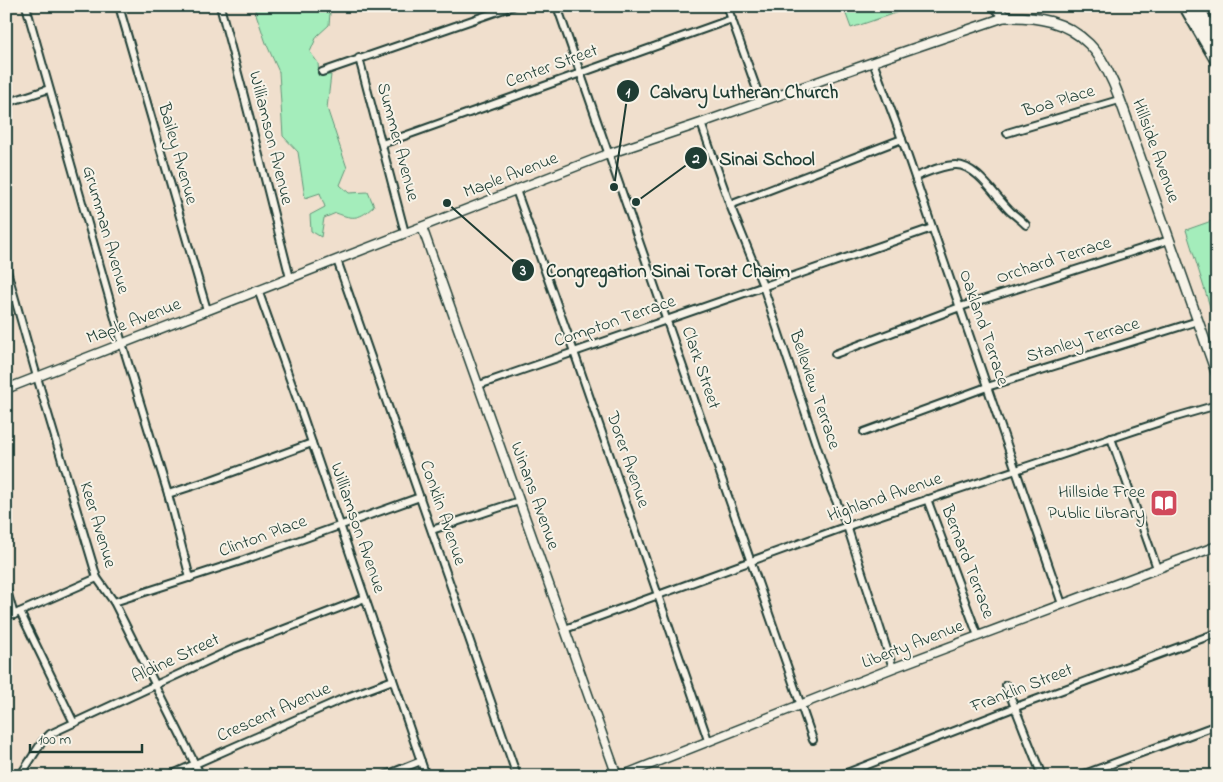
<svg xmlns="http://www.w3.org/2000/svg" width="1223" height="782" font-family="'Indie Flower',sans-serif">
<rect width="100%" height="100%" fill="#f0dfcd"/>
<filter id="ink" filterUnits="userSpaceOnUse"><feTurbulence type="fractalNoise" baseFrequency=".02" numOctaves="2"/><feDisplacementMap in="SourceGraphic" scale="10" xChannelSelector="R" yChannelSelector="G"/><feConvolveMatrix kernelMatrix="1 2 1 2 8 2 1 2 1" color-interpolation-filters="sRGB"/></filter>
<g filter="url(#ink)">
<!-- green -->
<g fill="#a4edbb" stroke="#629578">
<path d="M 256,6 L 298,6 L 302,12 L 315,9 L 330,13 L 329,25 L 317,36 L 310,52 L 318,63 L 319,75 L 331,75 L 327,108 L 347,168 L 340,185 L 349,193 L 368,192 L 374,206 C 360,219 354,220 336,213 L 324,218 L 321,237 L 311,231 L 310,215 L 325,207 L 320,193 L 305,198 L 298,152 L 283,136 L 279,72 L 266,43 L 255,11 Z"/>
<polygon points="843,6 916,6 851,28"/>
<polygon points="1217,219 1217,329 1186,230"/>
</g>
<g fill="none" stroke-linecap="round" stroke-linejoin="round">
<defs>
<g id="minor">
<polyline points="26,6 122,343 168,494 190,578"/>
<polyline points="119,6 207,310"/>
<polyline points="220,6 244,96 290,278"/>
<polyline points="557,6 813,740"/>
<polyline points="727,6 761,101"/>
<polyline points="359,58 405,233"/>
<polyline points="873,62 899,131 1062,604"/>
<polyline points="322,72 513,6"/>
<polyline points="6,103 49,89"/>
<polyline points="701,123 730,205 763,286 831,489 847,526 893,668"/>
<polyline points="1007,133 1119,100"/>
<polyline points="382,144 732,19"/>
<path d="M 915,177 C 928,172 942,165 956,165 C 977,165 997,199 1011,212 C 1016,216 1021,220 1026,225"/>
<polyline points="516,190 573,349 708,740"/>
<polyline points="730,205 902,139"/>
<polyline points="337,260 517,776"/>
<polyline points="6,267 37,377 97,578 114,602 201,776"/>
<polyline points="258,290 297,399 426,776"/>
<polyline points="835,354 960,307 1169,240"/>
<polyline points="479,385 932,228"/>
<polyline points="864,432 987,387 1198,321"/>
<polyline points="1111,438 1157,568"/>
<polyline points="168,494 211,480 312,443"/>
<polyline points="927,499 978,636"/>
<polyline points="432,530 519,501"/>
<polyline points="6,587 14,615"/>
<polyline points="114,602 241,561 420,497"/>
<polyline points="20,612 74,723"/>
<polyline points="6,618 97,578"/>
<polyline points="565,629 839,529 1172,418 1217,405"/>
<polyline points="1006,685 1042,776"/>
<polyline points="20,776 42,742 50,734 233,649 365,598"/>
<polyline points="168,776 342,699 393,680"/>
<polyline points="384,776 421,761"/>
<polyline points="839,776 1016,707 1217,633"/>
<polyline points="1079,776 1217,725"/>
</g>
<g id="tertiary">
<polyline points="422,227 617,776"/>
<polyline points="6,389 608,154 701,123 873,62 1005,17"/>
<polyline points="621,776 893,668 1217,546"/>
</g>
<path id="secondary" d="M 994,6 L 1005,17 C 1037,16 1066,21 1089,44 C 1113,67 1127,122 1139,154 C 1165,227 1191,301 1217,375"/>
<g id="trunk">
<polyline points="1185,6 1217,61"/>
<polyline points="1197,6 1217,41"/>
</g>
</defs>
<!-- minor casing -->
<use href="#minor" stroke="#1f3d34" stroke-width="10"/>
<!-- tertiary casing -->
<use href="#tertiary" stroke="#1f3d34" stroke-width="11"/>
<!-- secondary casing -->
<use href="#secondary" stroke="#1f3d34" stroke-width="12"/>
<!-- trunk casing -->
<use href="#trunk" stroke="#1f3d34" stroke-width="15"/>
<!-- minor -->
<use href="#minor" stroke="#f7f3e8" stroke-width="6"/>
<!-- tertiary -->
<use href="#tertiary" stroke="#f7f3e8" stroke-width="8"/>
<!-- secondary -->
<use href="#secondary" stroke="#f7f3e8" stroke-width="9"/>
<!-- trunk -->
<use href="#trunk" stroke="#f7f3e8" stroke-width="11"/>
</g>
</g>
<!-- icons -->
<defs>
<symbol id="library-square" viewBox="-11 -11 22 22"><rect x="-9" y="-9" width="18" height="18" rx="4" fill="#d1495b" stroke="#f7f3e8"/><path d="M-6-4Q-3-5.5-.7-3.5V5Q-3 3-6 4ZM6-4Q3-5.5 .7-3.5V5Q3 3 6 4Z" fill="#fff"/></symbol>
</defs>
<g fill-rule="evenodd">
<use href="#library-square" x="1148" y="487" width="32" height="32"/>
</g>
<g text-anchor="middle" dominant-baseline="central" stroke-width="4" stroke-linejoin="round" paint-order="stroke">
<!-- street labels -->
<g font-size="18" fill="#1f3d34" stroke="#f7f3e8">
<text transform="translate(552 67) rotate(-20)">Center Street</text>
<text transform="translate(1059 102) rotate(-17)">Boa Place</text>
<text transform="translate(270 138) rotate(76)">Williamson Avenue</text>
<text transform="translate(397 142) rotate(75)">Summer Avenue</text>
<text transform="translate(1155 151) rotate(70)">Hillside Avenue</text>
<text transform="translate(177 154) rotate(74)">Bailey Avenue</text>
<text transform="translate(511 176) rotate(-21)">Maple Avenue</text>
<text transform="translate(105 230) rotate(74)">Grumman Avenue</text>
<text transform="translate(1054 261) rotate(-18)">Orchard Terrace</text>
<text transform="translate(134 322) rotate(-21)">Maple Avenue</text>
<text transform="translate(615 322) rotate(-19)">Compton Terrace</text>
<text transform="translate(983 328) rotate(71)">Oakland Terrace</text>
<text transform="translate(1083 341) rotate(-17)">Stanley Terrace</text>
<text transform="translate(700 368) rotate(71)">Clark Street</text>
<text transform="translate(814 390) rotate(71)">Belleview Terrace</text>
<text transform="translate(627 460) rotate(71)">Dorer Avenue</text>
<text transform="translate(534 496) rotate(70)">Winans Avenue</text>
<text transform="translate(885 498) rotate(-19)">Highland Avenue</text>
<text transform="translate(442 513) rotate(71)">Conklin Avenue</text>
<text transform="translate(97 525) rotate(73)">Keer Avenue</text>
<text transform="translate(357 528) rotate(71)">Williamson Avenue</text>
<text transform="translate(263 537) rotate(-20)">Clinton Place</text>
<text transform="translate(967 562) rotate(69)">Bernard Terrace</text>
<text transform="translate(913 645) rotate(-21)">Liberty Avenue</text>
<text transform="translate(176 659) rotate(-25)">Aldine Street</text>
<text transform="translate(1022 689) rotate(-21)">Franklin Street</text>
<text transform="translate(274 713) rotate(-24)">Crescent Avenue</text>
</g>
<!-- poi labels -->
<g font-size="18" fill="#1f3d34" stroke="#f7f3e8" text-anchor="end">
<text x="1145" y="493">Hillside Free<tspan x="1145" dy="21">Public Library</tspan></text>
</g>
</g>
<!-- callouts -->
<path fill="none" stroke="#1f3d34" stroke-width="2" d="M614 187L628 91M636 202L696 158M447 203L523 270"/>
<g fill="#1f3d34" stroke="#f7f3e8" stroke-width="2">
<circle cx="614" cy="187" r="5"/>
<circle cx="636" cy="202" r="5"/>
<circle cx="447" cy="203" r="5"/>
<circle cx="628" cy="91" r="12"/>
<circle cx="696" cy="158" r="12"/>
<circle cx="523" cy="270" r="12"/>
</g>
<g font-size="15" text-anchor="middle" font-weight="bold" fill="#fff">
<text x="628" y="97">1</text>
<text x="696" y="163">2</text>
<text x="523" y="275">3</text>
</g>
<g font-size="19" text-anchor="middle" font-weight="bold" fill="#1f3d34" stroke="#f7f3e8" stroke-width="4" stroke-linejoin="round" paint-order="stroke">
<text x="744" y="98">Calvary Lutheran Church</text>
<text x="767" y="165">Sinai School</text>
<text x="668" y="277">Congregation Sinai Torat Chaim</text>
</g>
<!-- margin -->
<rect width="1223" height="782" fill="none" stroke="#f7f3e8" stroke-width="25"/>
<rect x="12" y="12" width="1198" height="757" fill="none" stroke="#1f3d34" stroke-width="2" filter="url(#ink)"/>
<!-- scale -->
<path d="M30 744v8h112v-8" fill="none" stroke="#1f3d34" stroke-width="2.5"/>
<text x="38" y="744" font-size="15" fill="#1f3d34" stroke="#f7f3e8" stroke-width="4" paint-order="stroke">100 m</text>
</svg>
